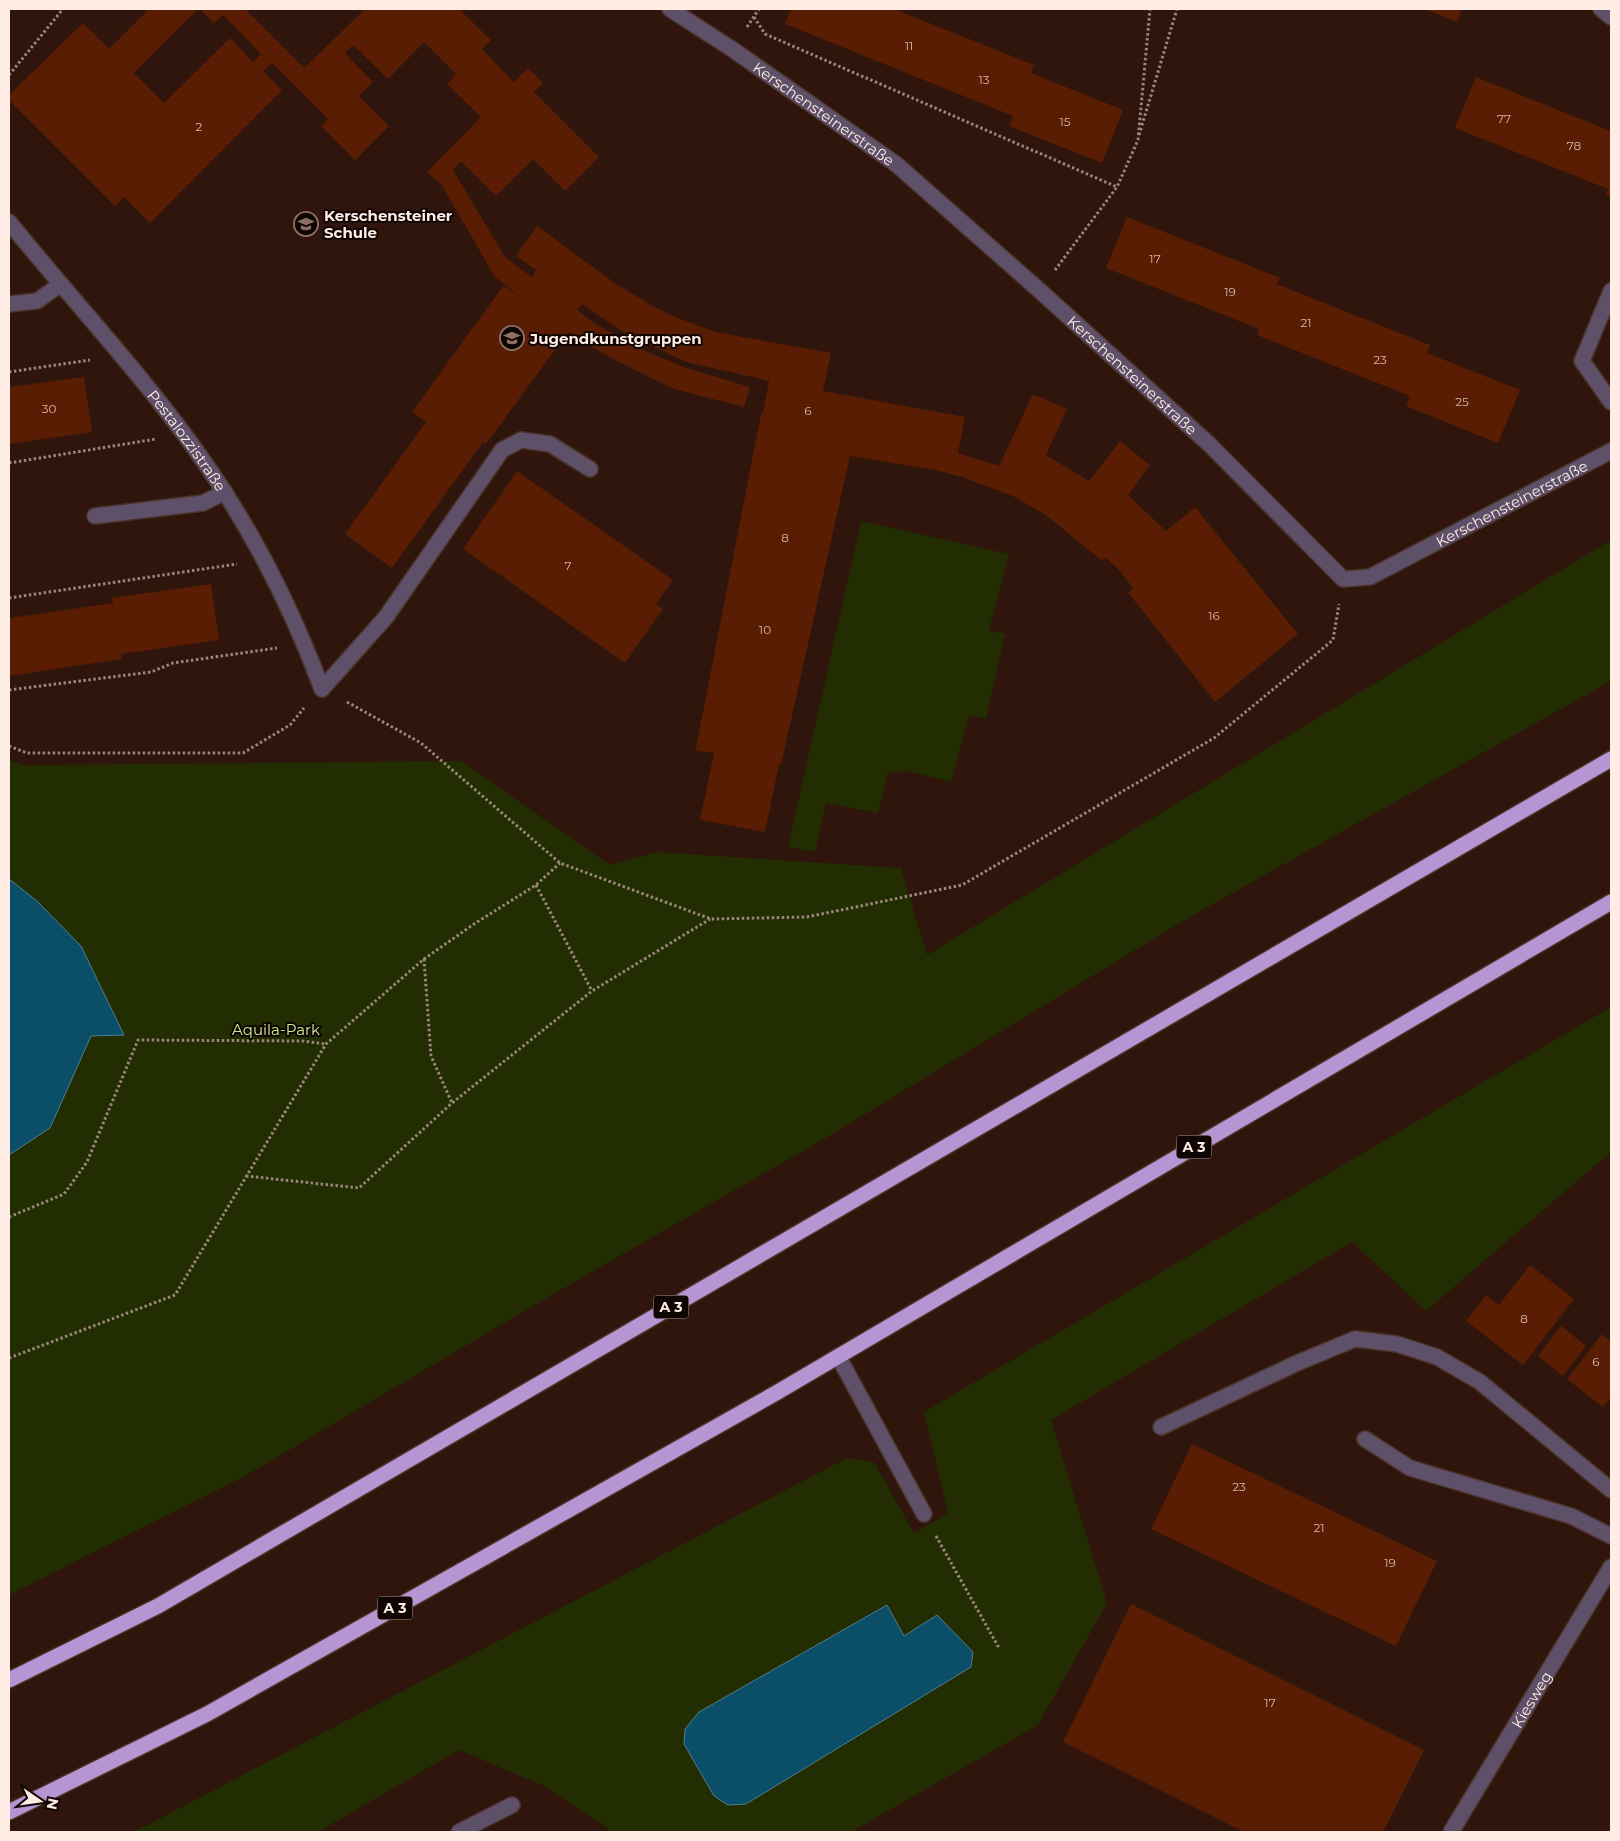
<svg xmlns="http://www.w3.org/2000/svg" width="1620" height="1841" font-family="Montserrat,sans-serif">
<rect width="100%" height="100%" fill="#2f150c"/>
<!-- green -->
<g fill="#222d02" fill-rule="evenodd">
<polygon points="861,521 1009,554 989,630 1005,634 986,719 969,715 951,782 907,771 888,773 878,813 826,803 815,852 788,847"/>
<polygon points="1611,540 1611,681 1188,918 829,1136 531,1307 245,1476 9,1595 9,760 24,765 461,761 610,865 657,852 901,868 927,955"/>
<path d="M 1611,1007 L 1611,1152 L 1426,1311 L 1352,1242 L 1051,1420 L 1107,1603 L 1038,1725 L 851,1832 L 611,1832 L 605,1826 L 544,1786 L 459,1750 L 318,1832 L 134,1832 L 847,1458 L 874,1462 L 914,1533 L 948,1513 L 924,1412 ZM 887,1605 L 904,1636 L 973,1652 L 971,1667 L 746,1804 L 685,1729 L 699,1712 Z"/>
</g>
<!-- water -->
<g fill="#0b4e68" stroke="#547d8e">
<polygon points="9,879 37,901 81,946 124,1035 91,1036 50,1128 9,1155"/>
<polygon points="887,1605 904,1636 937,1615 973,1652 971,1667 746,1804 728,1805 714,1796 684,1744 685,1729 699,1712"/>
</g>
<!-- building -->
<g fill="#581d02">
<polygon points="149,9 198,9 134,73 164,103 230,38 253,62 261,54 223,15 214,23 202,11 205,9 245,9 304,68 365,9 459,9 491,40 482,49 514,82 528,68 543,83 534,92 599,157 565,191 533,159 496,196 461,161 453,170 505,257 532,277 536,270 516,256 537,226 616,284 658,309 683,320 716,332 831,353 823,391 965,417 958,453 999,466 1033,394 1067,409 1046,455 1089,481 1120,441 1150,465 1128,495 1166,531 1195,507 1298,634 1215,702 1129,594 1127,594 1133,588 1119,570 1105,557 1102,561 1047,516 1013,496 962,477 940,471 850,456 781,765 779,764 765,832 700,820 714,753 694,750 696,748 761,414 759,412 763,413 769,381 686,362 623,332 582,304 577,310 594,323 636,347 686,368 750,387 744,407 674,389 611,358 568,332 486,444 483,442 392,568 345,534 426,422 412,412 503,286 518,295 495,277 441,184 427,172 481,117 447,84 456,74 424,42 388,79 353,45 345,53 373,82 359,96 389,126 355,160 321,126 328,119 272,63 263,71 282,90 150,223 124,197 115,206 9,100 9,95 83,23 109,49"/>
<polygon points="791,9 894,9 1034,65 1031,73 1123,110 1102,163 1009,126 1013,116 785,24"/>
<polygon points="1425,9 1462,9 1457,22"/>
<polygon points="1476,77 1611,131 1611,197 1606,195 1608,189 1455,128"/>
<polygon points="1127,217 1280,278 1277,284 1430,345 1427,353 1520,390 1498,443 1406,406 1410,396 1257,335 1259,329 1106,268"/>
<polygon points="84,377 92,432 9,444 9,387"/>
<polygon points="517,471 673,580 656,604 663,609 625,663 463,549"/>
<polygon points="211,584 219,640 121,654 122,659 9,676 9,618 113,603 112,598"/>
<polygon points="1530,1265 1574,1299 1523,1365 1466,1321 1486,1295 1499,1305"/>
<polygon points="1561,1326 1586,1346 1563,1376 1538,1356"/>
<polygon points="1602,1334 1611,1342 1611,1397 1603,1407 1567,1379"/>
<polygon points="1192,1444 1437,1561 1396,1646 1151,1529"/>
<polygon points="1131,1604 1424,1750 1383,1832 1244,1832 1063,1742"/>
</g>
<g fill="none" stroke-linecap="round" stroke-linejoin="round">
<defs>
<g id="service">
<polyline points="1611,291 1582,361 1611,402"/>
<polyline points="9,304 37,301 61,284"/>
<polyline points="95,516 203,503 225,492"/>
<polyline points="322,689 386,617 502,450 521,440 550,444 590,469"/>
<polyline points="838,1356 924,1514"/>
<polyline points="1161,1427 1297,1363 1355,1339"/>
<polyline points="1365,1439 1410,1468 1571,1516 1611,1536"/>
<polyline points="459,1832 512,1805"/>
</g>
<g id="minor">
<path id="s1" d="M 670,9 L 732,49 L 896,164 L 1039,290 L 1210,445 L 1343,579 L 1370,577 L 1611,451"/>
<polyline points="1601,9 1611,17"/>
<path id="s2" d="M 9,222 C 81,311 163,396 225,493 C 265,555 296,620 322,689"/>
<polyline points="1355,1339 1397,1344 1437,1357 1480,1382 1611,1490"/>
<path id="s3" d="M 1451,1832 L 1611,1567"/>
</g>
<g id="motorway">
<polyline points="9,1680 158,1606 1611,759"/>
<polyline points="9,1812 207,1714 776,1393 1611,902"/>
</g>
</defs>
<!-- service casing -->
<use href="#service" stroke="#4c332a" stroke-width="18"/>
<!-- minor casing -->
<use href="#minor" stroke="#4c332a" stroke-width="18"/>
<!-- motorway casing -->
<use href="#motorway" stroke="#4c332a" stroke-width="18"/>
<!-- path -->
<g stroke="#9b857d" stroke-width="3" stroke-dasharray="2.5 2.5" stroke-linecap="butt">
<polyline points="754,17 765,34 1117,187"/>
<polyline points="747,27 759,9"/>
<polyline points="9,75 63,9"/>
<polyline points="1139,135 1177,9"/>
<polyline points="1055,270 1117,187 1138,140 1150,9"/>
<polyline points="9,372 90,360"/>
<polyline points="9,463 156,439"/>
<polyline points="9,598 237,564"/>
<polyline points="9,690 151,672 173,663 277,648"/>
<polyline points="347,702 421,743 560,863 711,919 807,917 962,885 1214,738 1333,640 1339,604"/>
<polyline points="9,746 27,753 243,753 290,725 304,708"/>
<polyline points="536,885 592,991"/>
<polyline points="424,959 431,1056 452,1103"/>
<polyline points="246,1176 359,1188 452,1103 592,991 710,919"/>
<polyline points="9,1217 64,1194 87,1162 138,1040 303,1041 325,1044"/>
<polyline points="9,1358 175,1295 326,1044 424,959 474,924 536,885 560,863"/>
<polyline points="936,1536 999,1648"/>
</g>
<!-- service -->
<use href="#service" stroke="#5d5068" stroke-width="15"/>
<!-- minor -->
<use href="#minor" stroke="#5d5068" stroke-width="15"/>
<!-- motorway -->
<use href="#motorway" stroke="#b695d3" stroke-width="15"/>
</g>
<!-- icons -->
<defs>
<symbol id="school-ring" viewBox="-11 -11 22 22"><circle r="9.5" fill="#0f0503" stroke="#8d6e63" stroke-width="1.5"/><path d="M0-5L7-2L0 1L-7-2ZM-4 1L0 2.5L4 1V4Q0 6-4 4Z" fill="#8d6e63"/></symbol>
</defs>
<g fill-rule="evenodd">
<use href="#school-ring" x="292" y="210" width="28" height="28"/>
<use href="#school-ring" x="498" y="324" width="28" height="28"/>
</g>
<g text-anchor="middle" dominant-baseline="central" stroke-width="4" stroke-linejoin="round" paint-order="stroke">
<!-- number labels -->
<g font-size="12" fill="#d5b8ac">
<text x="909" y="45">11</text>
<text x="984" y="79">13</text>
<text x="1504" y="118">77</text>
<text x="1065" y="121">15</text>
<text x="199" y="126">2</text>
<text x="1574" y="145">78</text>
<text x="1155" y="258">17</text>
<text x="1230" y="291">19</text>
<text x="1306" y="322">21</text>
<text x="1380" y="359">23</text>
<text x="1462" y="401">25</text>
<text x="49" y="408">30</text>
<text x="808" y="410">6</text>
<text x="785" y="537">8</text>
<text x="568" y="565">7</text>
<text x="1214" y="615">16</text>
<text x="765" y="629">10</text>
<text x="1524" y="1318">8</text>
<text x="1596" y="1361">6</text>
<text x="1239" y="1486">23</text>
<text x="1319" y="1527">21</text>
<text x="1390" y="1562">19</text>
<text x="1270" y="1702">17</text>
</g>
<!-- shield labels -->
<g fill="#0f0503" stroke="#b7a7a1" stroke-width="1">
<rect x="1176.5" y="1135.5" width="35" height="23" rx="4"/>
<rect x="653.5" y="1295.5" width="35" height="23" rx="4"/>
<rect x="377.5" y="1596.5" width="35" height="23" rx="4"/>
</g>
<g font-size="14" font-weight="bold" fill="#ffece5">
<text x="1194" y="1147">A 3</text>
<text x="671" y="1307">A 3</text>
<text x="395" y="1608">A 3</text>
</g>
<!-- street labels -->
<g font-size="15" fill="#ffece5" stroke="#0f0503">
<text stroke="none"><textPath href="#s1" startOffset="186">Kerschensteinerstraße</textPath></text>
<text stroke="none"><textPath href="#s1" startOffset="591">Kerschensteinerstraße</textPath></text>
<text stroke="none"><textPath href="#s2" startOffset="282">Pestalozzistraße</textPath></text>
<text stroke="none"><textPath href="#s1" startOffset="1071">Kerschensteinerstraße</textPath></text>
<text stroke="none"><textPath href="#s3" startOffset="155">Kiesweg</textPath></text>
</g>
<!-- poi labels -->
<g font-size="15" font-weight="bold" fill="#ffece5" stroke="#0f0503" text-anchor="start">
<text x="324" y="215">Kerschensteiner<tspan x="324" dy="17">Schule</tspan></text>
<text x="530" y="338">Jugendkunstgruppen</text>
</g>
<!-- park labels -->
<g font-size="15" fill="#d0ee90" stroke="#0f0503">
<text x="276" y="1029">Aquila-Park</text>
</g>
</g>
<!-- border -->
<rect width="1620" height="1841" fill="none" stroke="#ffece5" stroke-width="20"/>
<!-- north arrow -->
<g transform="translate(40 1801) rotate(103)" stroke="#0f0503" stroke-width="4" paint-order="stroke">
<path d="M0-4L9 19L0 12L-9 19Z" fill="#ffece5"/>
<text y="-8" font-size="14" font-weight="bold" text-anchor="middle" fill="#ffece5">N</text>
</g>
</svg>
